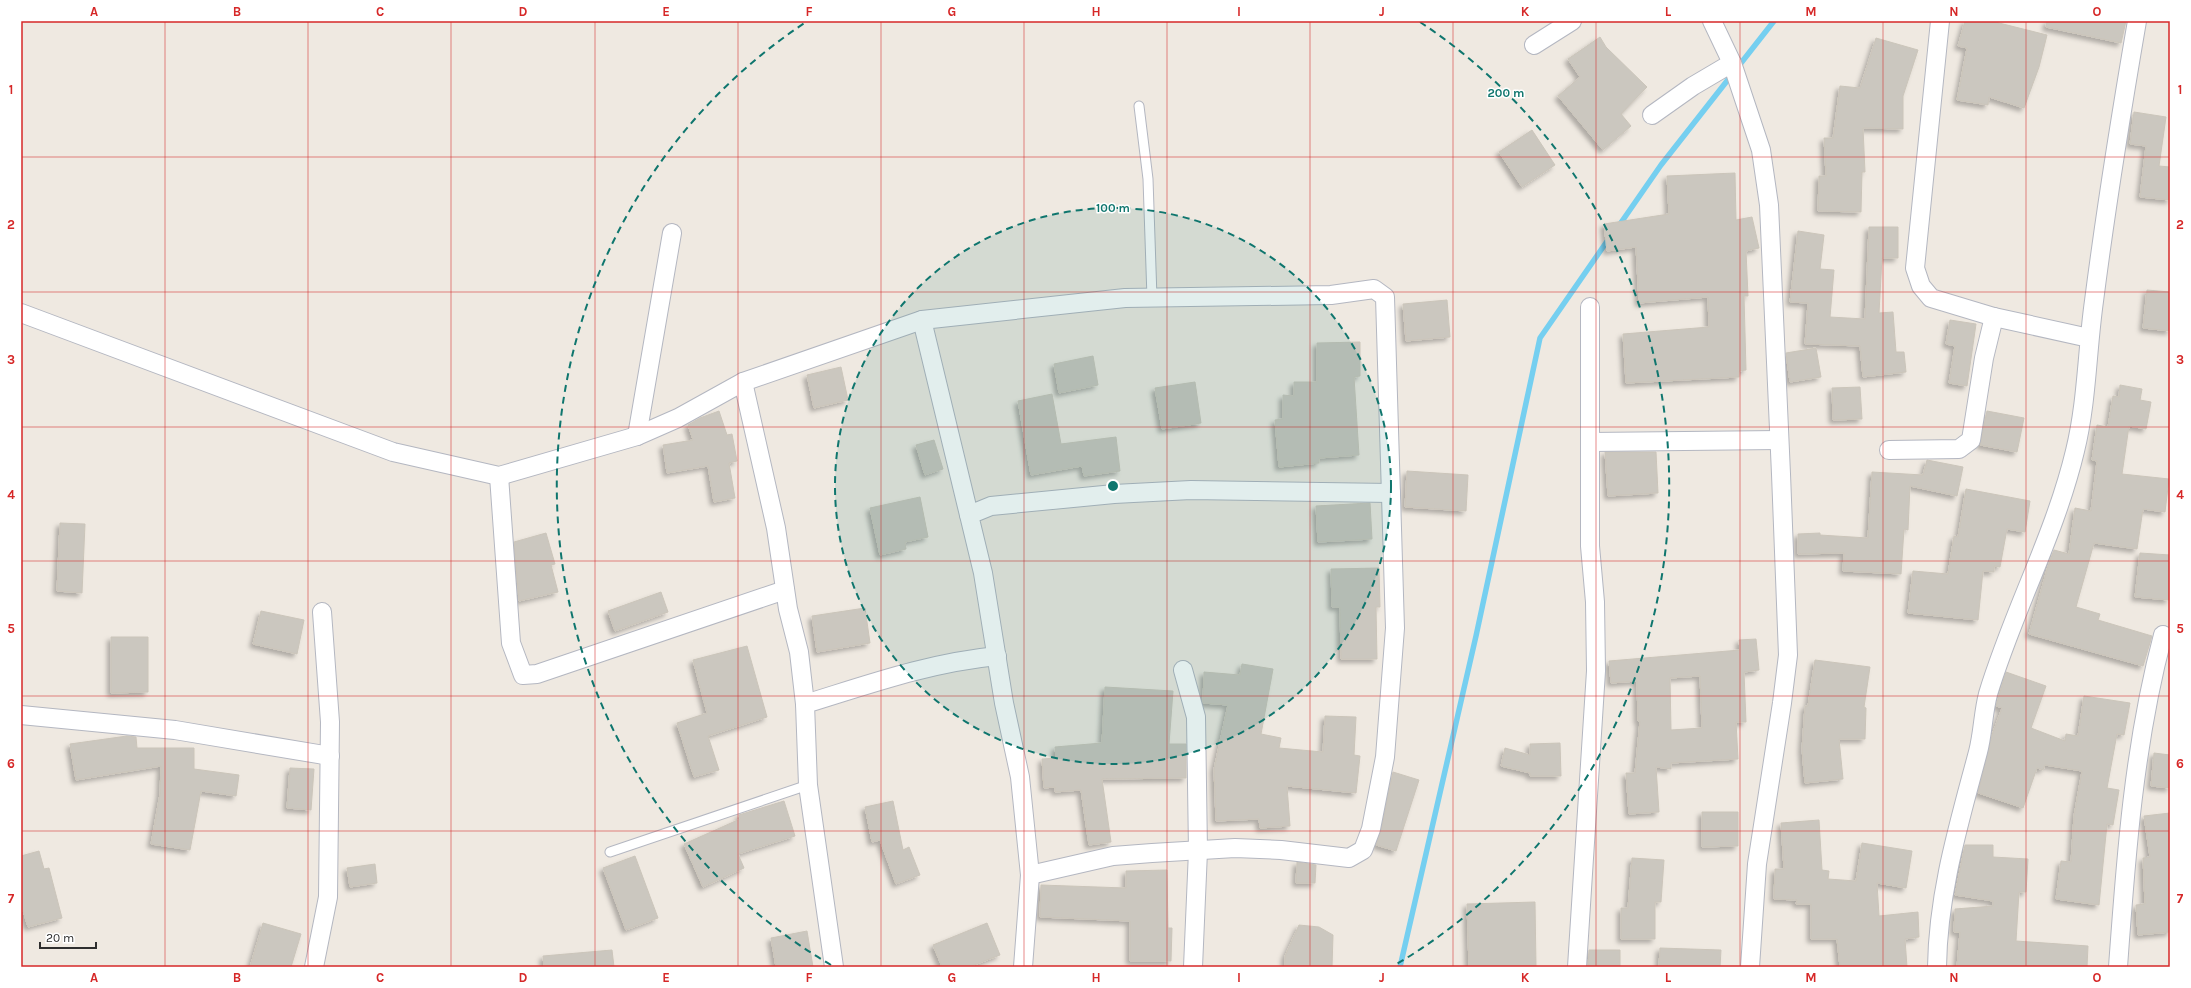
<svg xmlns="http://www.w3.org/2000/svg" width="2191" height="988" font-family="Karla,sans-serif">
<defs>
<filter id="shadow"><feDropShadow dx="-3.5" dy="3.5" stdDeviation="2" flood-color="#0004"/></filter>
</defs>
<rect width="100%" height="100%" fill="#efe9e1"/>
<g fill="none" stroke-linecap="round" stroke-linejoin="round">
<!-- stream -->
<g stroke="#75cff0" stroke-width="5.5">
<polyline points="1618,227 1661,165 1774,21"/>
<polyline points="1400,967 1476,636 1540,338 1610,237"/>
</g>
</g>
<!-- building -->
<g fill="#cbc7bf" stroke="#cbc5ba" fill-rule="evenodd" filter="url(#shadow)">
<polygon points="1965,21 1991,21 2047,35 2039,67 2024,108 1989,97 1988,105 1957,100 1967,48 1958,46"/>
<polygon points="2047,21 2126,21 2121,43 2046,27"/>
<polygon points="1600,37 1606,47 1647,87 1621,114 1631,126 1603,150 1558,96 1580,77 1568,59"/>
<polygon points="1876,38 1918,50 1903,96 1903,129 1863,128 1865,172 1862,172 1861,212 1818,211 1819,176 1826,176 1824,138 1833,138 1840,86 1860,88"/>
<polygon points="2134,112 2166,117 2159,166 2170,167 2170,200 2140,197 2146,146 2130,144"/>
<polygon points="1532,130 1555,165 1522,187 1499,152"/>
<polygon points="1735,173 1736,220 1752,217 1759,248 1746,251 1748,296 1744,296 1746,370 1739,371 1739,377 1626,383 1623,334 1709,327 1708,297 1639,303 1636,247 1607,251 1604,224 1669,214 1667,176"/>
<polygon points="1869,227 1898,227 1898,258 1882,258 1879,313 1893,312 1896,352 1904,352 1906,372 1863,377 1860,346 1805,344 1808,303 1790,302 1798,231 1824,235 1820,269 1834,270 1830,317 1865,319"/>
<polygon points="2147,290 2170,292 2170,331 2143,328"/>
<polygon points="1447,300 1450,337 1406,341 1403,304"/>
<polygon points="1950,320 1976,324 1967,386 1949,383 1955,346 1946,344"/>
<polygon points="1360,342 1360,376 1354,377 1359,455 1319,458 1319,463 1279,467 1275,420 1283,419 1283,395 1294,396 1294,382 1317,382 1317,343"/>
<polygon points="1816,348 1821,377 1790,382 1786,353"/>
<polygon points="1093,356 1098,385 1059,393 1054,364"/>
<polygon points="841,367 848,400 814,408 807,375"/>
<polygon points="1195,382 1201,423 1162,429 1155,388"/>
<polygon points="2120,385 2142,389 2140,400 2151,402 2146,429 2129,426 2122,474 2169,479 2165,512 2143,509 2137,549 2094,543 2076,607 2100,614 2098,620 2152,636 2143,666 2029,634 2048,566 2054,550 2069,554 2075,508 2091,511 2097,461 2092,460 2097,425 2108,427 2113,396 2119,397"/>
<polygon points="1860,387 1862,419 1833,420 1832,388"/>
<polygon points="1052,394 1061,444 1116,437 1120,471 1084,476 1082,466 1031,475 1018,401"/>
<polygon points="719,411 727,435 732,434 737,461 729,463 735,498 714,502 708,466 667,473 663,445 693,440 688,425 700,418"/>
<polygon points="1987,411 2024,418 2017,452 1980,445"/>
<polygon points="934,440 943,469 925,475 916,445"/>
<polygon points="1605,452 1656,452 1658,493 1608,496"/>
<polygon points="1927,460 1963,467 1957,496 1910,486 1908,530 1904,529 1901,574 1843,571 1844,553 1798,554 1798,534 1820,533 1820,535 1868,538 1872,472 1923,475"/>
<polygon points="1407,471 1468,475 1466,511 1405,507"/>
<polygon points="1966,489 2030,501 2025,532 2007,529 2000,567 1994,566 1994,572 1983,571 1978,620 1908,613 1913,571 1948,574 1954,536 1958,537"/>
<polygon points="920,497 928,537 905,542 906,549 880,555 870,508"/>
<polygon points="1370,503 1372,539 1318,542 1316,506"/>
<polygon points="60,523 85,524 82,593 57,591"/>
<polygon points="546,533 555,564 551,565 558,592 519,601 514,542"/>
<polygon points="2140,553 2170,555 2169,600 2135,597"/>
<polygon points="1379,568 1380,607 1376,607 1377,659 1341,659 1340,607 1332,607 1331,569"/>
<polygon points="661,592 668,612 615,631 608,611"/>
<polygon points="865,608 870,643 817,652 812,616"/>
<polygon points="261,611 304,620 297,654 253,644"/>
<polygon points="111,637 148,637 148,692 111,693"/>
<path d="M 1756,639 L 1759,670 L 1744,672 L 1746,722 L 1736,722 L 1738,759 L 1671,763 L 1671,769 L 1656,767 L 1659,812 L 1629,814 L 1626,773 L 1635,773 L 1640,721 L 1638,721 L 1637,681 L 1611,683 L 1609,661 L 1740,650 L 1739,640 ZM 1700,676 L 1702,728 L 1671,730 L 1670,678 Z"/>
<polygon points="747,646 767,717 708,736 719,770 694,777 677,723 707,713 693,660"/>
<polygon points="1815,660 1870,667 1864,707 1866,708 1865,739 1839,739 1843,779 1805,783 1802,749 1805,706 1808,706"/>
<polygon points="1242,664 1273,669 1261,734 1281,738 1279,748 1323,752 1325,716 1356,717 1354,755 1360,756 1356,793 1287,786 1290,826 1260,828 1259,819 1216,821 1214,769 1228,705 1203,703 1204,672 1240,675"/>
<polygon points="2006,672 2046,686 2031,728 2065,741 2066,734 2078,736 2084,696 2130,703 2124,735 2117,734 2107,788 2119,790 2113,825 2107,824 2099,905 2056,899 2061,861 2071,862 2074,816 2082,771 2045,765 2043,770 2037,768 2023,808 1978,793 1992,735 2002,708 1996,706"/>
<polygon points="1105,687 1173,691 1169,744 1186,744 1186,778 1102,779 1111,842 1089,845 1081,790 1055,792 1055,787 1044,788 1042,759 1056,758 1055,747 1102,743"/>
<polygon points="127,736 136,737 137,748 194,748 194,769 239,775 236,796 201,791 190,850 151,844 160,794 161,766 76,780 70,744"/>
<polygon points="1560,743 1561,776 1530,776 1530,773 1501,766 1505,748 1530,755 1530,744"/>
<polygon points="2154,753 2170,755 2170,788 2151,786"/>
<polygon points="290,768 314,769 311,810 287,808"/>
<polygon points="1393,772 1419,780 1396,851 1376,845 1381,831"/>
<polygon points="784,801 795,836 738,854 744,868 703,887 684,844 740,819 739,815"/>
<polygon points="893,801 903,850 909,847 920,875 896,884 880,840 872,842 865,807"/>
<polygon points="1702,812 1738,812 1738,846 1702,847"/>
<polygon points="2170,813 2170,932 2138,935 2136,905 2145,904 2143,858 2150,857 2144,816"/>
<polygon points="1819,820 1822,870 1829,871 1828,879 1856,881 1862,843 1912,851 1906,888 1877,883 1879,916 1918,912 1919,937 1905,939 1907,967 1840,967 1837,939 1811,939 1811,904 1796,904 1797,900 1774,899 1775,869 1784,869 1781,823"/>
<polygon points="1965,845 1993,845 1993,857 2028,859 2026,892 2019,892 2016,941 2088,946 2087,967 1957,967 1960,932 1954,932 1955,909 1993,906 1993,901 1955,895"/>
<polygon points="39,851 44,869 49,868 62,918 28,927 21,904 21,856"/>
<polygon points="635,856 658,918 626,930 603,868"/>
<polygon points="1632,858 1664,860 1661,902 1655,902 1655,939 1621,939 1621,908 1628,908"/>
<polygon points="1297,862 1316,865 1315,883 1296,883"/>
<polygon points="375,864 377,883 350,887 347,868"/>
<polygon points="1167,870 1168,928 1172,928 1171,961 1130,961 1130,921 1040,917 1041,885 1126,888 1126,871"/>
<polygon points="1535,902 1536,967 1469,967 1467,904"/>
<polygon points="263,923 301,934 291,967 250,967"/>
<polygon points="987,923 1000,955 969,967 942,967 933,945"/>
<polygon points="1299,925 1319,927 1333,935 1332,967 1285,967 1285,956"/>
<polygon points="807,931 813,967 776,967 771,938"/>
<polygon points="1660,948 1721,950 1720,967 1659,967"/>
<polygon points="612,950 614,967 544,967 543,956"/>
<polygon points="1589,950 1620,950 1620,967 1588,967"/>
</g>
<g fill="none" stroke-linecap="round" stroke-linejoin="round">
<defs>
<g id="lane">
<polyline points="1139,106 1148,179 1152,298"/>
<polyline points="610,852 808,785"/>
</g>
<g id="street">
<polyline points="1712,21 1732,63 1761,150 1769,205 1781,474 1788,655 1782,703 1757,864 1750,967"/>
<polyline points="1940,21 1915,268 1921,286 1931,298 1994,317 2089,338"/>
<polyline points="1534,45 1572,21"/>
<polyline points="1652,115 1693,86 1732,63"/>
<polyline points="21,313 393,452 499,476 637,436 678,418 743,382 922,320 1125,298 1331,295 1374,289 1385,297 1395,628 1385,757 1371,829 1363,850 1349,858 1281,850 1235,848 1152,853 1113,856 1030,875"/>
<polyline points="922,320 969,515"/>
<polyline points="743,382 776,528 788,609 799,652 805,704"/>
<polyline points="637,436 672,233"/>
<polyline points="1590,442 1779,440"/>
<polyline points="1889,450 1959,449 1971,440 1984,358 1994,317"/>
<polyline points="499,476 511,643 523,675 537,674 785,590"/>
<polyline points="1183,670 1196,717 1198,851 1193,967"/>
<polyline points="21,715 175,730 330,756"/>
<polyline points="314,967 328,897 330,722 322,612"/>
<path d="M 834,967 L 808,785 L 805,704 C 870,684 928,663 997,656"/>
<polyline points="1023,967 1030,875 1020,777 1004,703 983,573 969,515 991,506 1114,494 1191,490 1391,493"/>
<polyline points="1577,967 1596,671 1595,602 1590,546 1590,307"/>
<path d="M 1937,967 C 1938,892 1959,824 1978,752 C 1983,733 1983,713 1988,694 C 2013,611 2055,535 2075,451 C 2087,402 2087,351 2094,301 C 2106,207 2121,114 2137,21"/>
<path d="M 2118,967 C 2126,855 2134,744 2163,635"/>
</g>
</defs>
<!-- lane casing -->
<use href="#lane" stroke="#b4b7c1" stroke-width="11"/>
<!-- street casing -->
<use href="#street" stroke="#b4b7c1" stroke-width="20"/>
<!-- lane -->
<use href="#lane" stroke="#fff" stroke-width="9"/>
<!-- street -->
<use href="#street" stroke="#fff" stroke-width="18"/>
</g>
<!-- grid -->
<path fill="none" stroke="#d62828" stroke-width="1" stroke-opacity="0.55" d="M 165,21 L 165,967M 308,21 L 308,967M 451,21 L 451,967M 595,21 L 595,967M 738,21 L 738,967M 881,21 L 881,967M 1024,21 L 1024,967M 1167,21 L 1167,967M 1310,21 L 1310,967M 1453,21 L 1453,967M 1596,21 L 1596,967M 1740,21 L 1740,967M 1883,21 L 1883,967M 2026,21 L 2026,967M 21,157 L 2170,157M 21,292 L 2170,292M 21,427 L 2170,427M 21,561 L 2170,561M 21,696 L 2170,696M 21,831 L 2170,831"/>
<!-- distance rings -->
<circle cx="1113" cy="486" r="278" fill="#0f766e" fill-opacity=".12"/>
<g fill="none" stroke="#0f766e" stroke-width="2" stroke-dasharray="7 5">
<circle cx="1113" cy="486" r="278"/>
<path d="M831 965A556 556 0 0 1 806 22M1420 22A556 556 0 0 1 1395 965"/>
</g>
<circle cx="1113" cy="486" r="6" fill="#0f766e" stroke="#fff" stroke-width="2"/>
<g font-size="12" text-anchor="middle" font-weight="bold" fill="#0f766e" stroke="#fff" stroke-width="3" stroke-linejoin="round" paint-order="stroke">
<text x="1506" y="97">200 m</text>
<text x="1113" y="212">100 m</text>
</g>
<!-- border -->
<rect width="2191" height="988" fill="none" stroke="#ffffff" stroke-width="44"/>
<!-- scale -->
<path d="M40 942v6h56v-6" fill="none" stroke="#2e2e2e" stroke-width="2"/>
<text x="46" y="942" font-size="12" fill="#2e2e2e" stroke="#ffffff" stroke-width="3" paint-order="stroke">20 m</text>
<rect x="22" y="22" width="2147" height="944" fill="none" stroke="#d62828" stroke-width="1.5"/>
<g font-size="13" text-anchor="middle" font-weight="bold" fill="#d62828">
<text x="94" y="16">A</text>
<text x="237" y="16">B</text>
<text x="380" y="16">C</text>
<text x="523" y="16">D</text>
<text x="666" y="16">E</text>
<text x="809" y="16">F</text>
<text x="952" y="16">G</text>
<text x="1096" y="16">H</text>
<text x="1239" y="16">I</text>
<text x="1382" y="16">J</text>
<text x="1525" y="16">K</text>
<text x="1668" y="16">L</text>
<text x="1811" y="16">M</text>
<text x="1954" y="16">N</text>
<text x="2097" y="16">O</text>
<text x="11" y="94">1</text>
<text x="2180" y="94">1</text>
<text x="11" y="229">2</text>
<text x="2180" y="229">2</text>
<text x="11" y="364">3</text>
<text x="2180" y="364">3</text>
<text x="11" y="499">4</text>
<text x="2180" y="499">4</text>
<text x="11" y="633">5</text>
<text x="2180" y="633">5</text>
<text x="11" y="768">6</text>
<text x="2180" y="768">6</text>
<text x="11" y="903">7</text>
<text x="2180" y="903">7</text>
<text x="94" y="982">A</text>
<text x="237" y="982">B</text>
<text x="380" y="982">C</text>
<text x="523" y="982">D</text>
<text x="666" y="982">E</text>
<text x="809" y="982">F</text>
<text x="952" y="982">G</text>
<text x="1096" y="982">H</text>
<text x="1239" y="982">I</text>
<text x="1382" y="982">J</text>
<text x="1525" y="982">K</text>
<text x="1668" y="982">L</text>
<text x="1811" y="982">M</text>
<text x="1954" y="982">N</text>
<text x="2097" y="982">O</text>
</g>
</svg>
